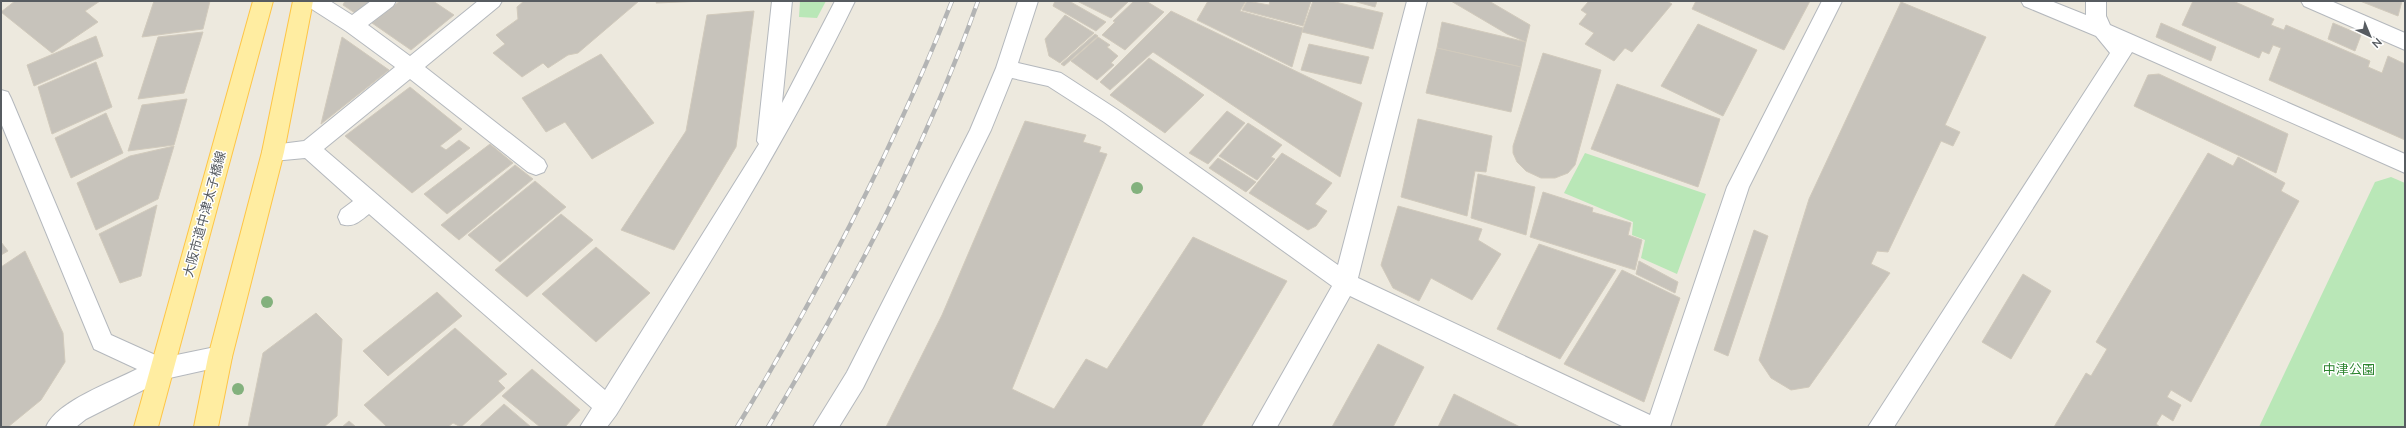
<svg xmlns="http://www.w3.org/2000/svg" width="2406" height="428" font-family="Lato,'Noto Sans JP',sans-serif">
<rect width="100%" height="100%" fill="#ede9de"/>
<!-- green -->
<g fill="#b9e7b7">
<polygon points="800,1 826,1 817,18 799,17"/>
<polygon points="1585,153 1706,194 1677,274 1641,258 1645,240 1632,235 1633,222 1564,193"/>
<polygon points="2391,177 2405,183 2405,427 2259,427 2375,182"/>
</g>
<!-- building -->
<g fill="#c7c3bb" stroke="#d1cabc">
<polygon points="15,1 100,1 85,11 98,22 52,53 1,12"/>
<polygon points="154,1 210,1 203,29 142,37"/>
<polygon points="345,1 371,1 355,13 343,5"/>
<polygon points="400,1 433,1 454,15 411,50 372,23"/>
<polygon points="524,1 639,1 578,53 568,55 548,68 543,63 522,77 493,53 505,44 496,35 518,19 517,7"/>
<polygon points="657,1 705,1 656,3"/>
<polygon points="1055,1 1069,1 1106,22 1096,31 1053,6"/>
<polygon points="1077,1 1129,1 1111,18"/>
<polygon points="1134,1 1146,1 1164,12 1125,50 1102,35 1115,22 1113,21"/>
<polygon points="1208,1 1246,1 1240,11 1303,28 1292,67 1197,20"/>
<polygon points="1247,1 1269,5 1270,1 1311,1 1303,26 1242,10"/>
<polygon points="1313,1 1331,1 1383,13 1373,49 1302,32"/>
<polygon points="1353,1 1377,1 1375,7"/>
<polygon points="1451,1 1489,1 1530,25 1526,42 1507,34"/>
<polygon points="1589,1 1667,1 1672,4 1632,52 1625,48 1614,61 1585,44 1594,33 1579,24 1587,14 1581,10"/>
<polygon points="1696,1 1810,1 1784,50 1692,9"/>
<polygon points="2193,1 2233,1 2274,19 2271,25 2284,30 2286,25 2370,61 2368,67 2382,73 2388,56 2405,64 2405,140 2269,80 2281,48 2273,45 2269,54 2262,51 2259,58 2182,25"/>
<polygon points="2360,1 2402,1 2398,16"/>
<polygon points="1901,2 1986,37 1945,125 1960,132 1953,146 1941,141 1888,252 1877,251 1871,264 1890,273 1809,387 1791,390 1771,378 1759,360 1809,199"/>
<polygon points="754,11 736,147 674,250 621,230 686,131 707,15"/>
<polygon points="1171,11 1362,103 1340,177 1153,52 1110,90 1100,82"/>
<polygon points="1065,15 1094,33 1060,63 1049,56 1045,39"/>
<polygon points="1442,22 1526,42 1521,67 1437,48"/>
<polygon points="2161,23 2216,47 2211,61 2156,37"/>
<polygon points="2333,23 2361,35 2355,51 2328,39"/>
<polygon points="1698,24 1757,50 1723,116 1661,86"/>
<polygon points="203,32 184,93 138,99 158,37"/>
<polygon points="1095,34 1098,36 1064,66 1061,64"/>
<polygon points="96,36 103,56 34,86 27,65"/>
<polygon points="342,37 389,70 321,124"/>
<polygon points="1098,37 1110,45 1107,47 1118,56 1111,63 1114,65 1097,80 1071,61"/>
<polygon points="1309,44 1369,57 1361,84 1301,70"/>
<polygon points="1437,48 1521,67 1511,112 1426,93"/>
<polygon points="1543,53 1601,70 1575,165 1568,173 1555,178 1541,178 1526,171 1517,162 1513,153 1513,146"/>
<polygon points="601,54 654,123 592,159 565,122 546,132 522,98"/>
<polygon points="1149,58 1204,95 1165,133 1110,95"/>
<polygon points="96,62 112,107 52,134 38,87"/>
<polygon points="2159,74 2288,134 2276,173 2134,106 2148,75"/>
<polygon points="1617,84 1720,119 1698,187 1591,149"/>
<polygon points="410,87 462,129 440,146 446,150 459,140 470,148 412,193 345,136"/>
<polygon points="187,99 174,145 128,151 142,105"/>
<polygon points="1227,111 1245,123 1208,164 1189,153"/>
<polygon points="106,113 123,153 71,178 55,138"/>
<polygon points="1418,119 1492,136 1486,172 1475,171 1467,216 1401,197"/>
<polygon points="1025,121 1086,135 1083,142 1101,147 1099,152 1107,154 1012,389 1054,409 1086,359 1107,369 1193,237 1287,281 1201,427 886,427 942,315"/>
<polygon points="1248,123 1282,145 1271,157 1275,159 1257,180 1219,156"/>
<polygon points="490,144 513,163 447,214 424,194"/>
<polygon points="174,146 158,199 96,230 77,183 130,156"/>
<polygon points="1282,153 1332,183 1315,204 1327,211 1316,226 1308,230 1249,193"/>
<polygon points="2208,153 2233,166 2238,157 2285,183 2281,191 2299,201 2191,402 2171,390 2167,397 2181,405 2173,421 2162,414 2156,424 2160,427 2054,427 2086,373 2091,376 2107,349 2096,342"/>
<polygon points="1218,158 1256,182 1246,192 1209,168"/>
<polygon points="515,165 533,179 459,240 441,225"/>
<polygon points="1478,174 1535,187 1526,235 1471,218"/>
<polygon points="535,181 566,207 500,262 468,235"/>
<polygon points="1543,192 1593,208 1592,212 1631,223 1628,235 1642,240 1635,270 1530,237"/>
<polygon points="157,205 141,276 120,283 99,234"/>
<polygon points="1398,206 1482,229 1478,240 1501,254 1472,300 1431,278 1419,301 1393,288 1381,265"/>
<polygon points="561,214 593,240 527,297 495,270"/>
<polygon points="1754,230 1768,236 1728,356 1714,350"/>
<polygon points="1,242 8,251 1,255"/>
<polygon points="1539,244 1616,270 1560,359 1497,329"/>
<polygon points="596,247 650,293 596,342 542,294"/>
<polygon points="25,251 63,333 65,362 41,400 8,427 1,427 1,267"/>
<polygon points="1639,261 1678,282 1675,293 1636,274"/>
<polygon points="1622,270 1680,298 1644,402 1564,364"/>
<polygon points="2023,274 2051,291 2011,359 1982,342"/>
<polygon points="437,292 462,316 388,376 363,351"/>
<polygon points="316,313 342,339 337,416 324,427 248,427 263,353"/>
<polygon points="455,328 507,374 498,381 505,388 461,427 453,423 448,427 387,427 364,405"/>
<polygon points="1378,344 1424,367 1393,427 1332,427"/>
<polygon points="532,369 580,410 565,427 540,427 502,396"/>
<polygon points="1454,394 1520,427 1438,427"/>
<polygon points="504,404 531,427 479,427"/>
<polygon points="349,421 356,427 342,427"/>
</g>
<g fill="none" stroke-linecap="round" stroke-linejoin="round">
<defs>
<g id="minor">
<path d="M 304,1 L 330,1 L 352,15 L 371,1 L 396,1 L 393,6 L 368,25 L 410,56 L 478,1 L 502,1 L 499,6 L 425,67 L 544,160 L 547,166 L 544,172 L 536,175 L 528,172 L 410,79 L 324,149 L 605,390 L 759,144 L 757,141 L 772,1 L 792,1 L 782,103 L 835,1 L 855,1 C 785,145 700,279 616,415 L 607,427 L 580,427 L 592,408 L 369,214 C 359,222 353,228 341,224 L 338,217 L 341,210 L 353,201 L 305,158 L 273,161 L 265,158 L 262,152 L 265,146 L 304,141 L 395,67 L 346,31 L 307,6 Z"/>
<polygon points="1018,1 1038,1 1018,63 1061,73 1118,110 1338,265 1407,1 1427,1 1358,278 1650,415 1727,187 1822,1 1842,1 1749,187 1670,427 1624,427 1350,296 1277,427 1252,427 1332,286 1104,122 1048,86 1012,78 991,130 863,388 839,427 813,427 847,372 970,130 996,68"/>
<polygon points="2021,1 2051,1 2086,15 2086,1 2106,1 2106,16 2110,25 2405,154 2405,173 2132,52 1894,427 1868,427 2110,53 2096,36 2024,6"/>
<polygon points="2301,1 2331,1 2405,33 2405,50 2304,6"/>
<path d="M 1,90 L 8,92 L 11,98 L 111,335 L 162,358 L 220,346 L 228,349 L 232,357 L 228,365 L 165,379 L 86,419 L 76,427 L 46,427 C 57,401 112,382 137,369 L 94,349 L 1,123 Z"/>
</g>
<g id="major">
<polygon points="253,1 273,1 158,427 134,427"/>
<polygon points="293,1 313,1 284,152 232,357 218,427 194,427 208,357 262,152"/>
</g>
</defs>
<!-- minor casing -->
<use href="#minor" stroke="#b4b8bd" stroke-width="2"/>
<!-- major casing -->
<use href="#major" stroke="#fec546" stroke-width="2"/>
<!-- minor -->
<use href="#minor" fill="#fff" fill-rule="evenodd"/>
<!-- major -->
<use href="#major" fill="#ffeda1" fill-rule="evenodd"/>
<defs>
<g id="rail">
<path d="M 737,427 C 820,290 893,150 952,1"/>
<path d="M 768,427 C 850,289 924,153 978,1"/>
</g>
</defs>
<!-- rail casing -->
<use href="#rail" stroke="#b3b4b4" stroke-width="4.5"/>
<!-- rail -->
<use href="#rail" stroke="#fff" stroke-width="3" stroke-dasharray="9" stroke-linecap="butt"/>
</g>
<!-- trees -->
<g fill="#83b17d">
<circle cx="1137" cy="188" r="6"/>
<circle cx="267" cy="302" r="6"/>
<circle cx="238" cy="389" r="6"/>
</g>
<g text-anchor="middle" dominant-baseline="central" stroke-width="3" stroke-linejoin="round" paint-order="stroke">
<!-- street labels -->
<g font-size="13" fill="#575c61" stroke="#fff">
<text transform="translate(204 214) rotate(-75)">大阪市道中津太子橋線</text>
</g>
<!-- park labels -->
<g font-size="13" fill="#2c842e" stroke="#fff">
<text x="2349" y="369">中津公園</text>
</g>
</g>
<!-- border -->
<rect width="2406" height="428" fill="none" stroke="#575c61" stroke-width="4"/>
<!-- north arrow -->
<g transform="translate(2370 36) rotate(136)" stroke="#ffffff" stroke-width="3" paint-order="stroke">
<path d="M0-3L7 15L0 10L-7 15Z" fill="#575c61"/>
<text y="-6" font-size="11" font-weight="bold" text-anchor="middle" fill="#575c61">N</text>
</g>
</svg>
